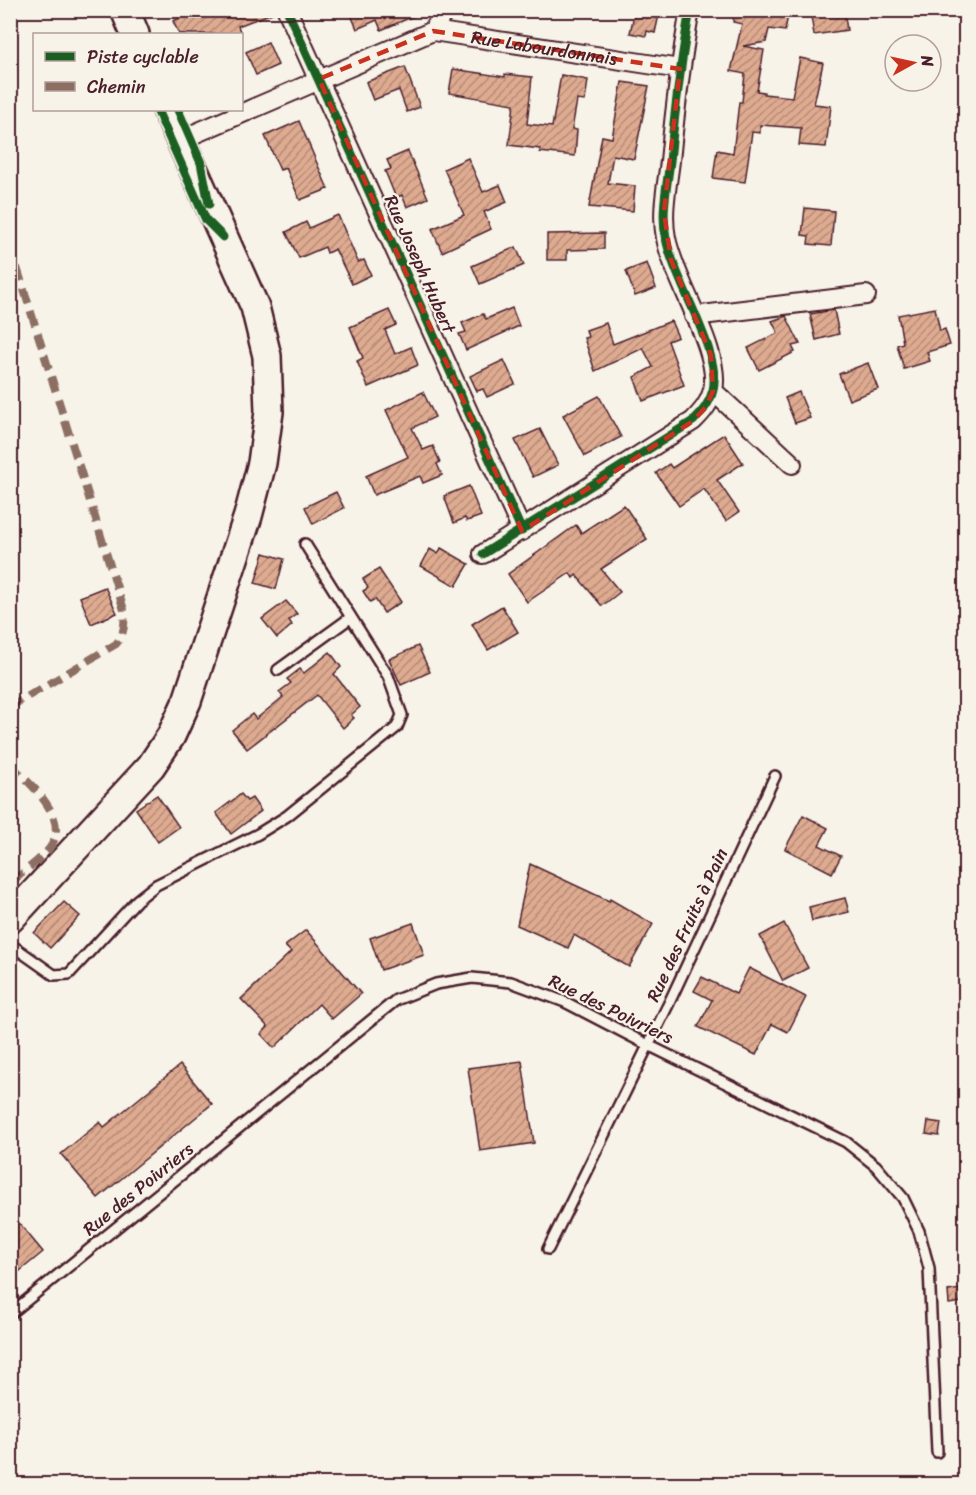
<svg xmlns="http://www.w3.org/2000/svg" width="976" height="1495" font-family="Sriracha,sans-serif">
<defs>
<pattern id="building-hatch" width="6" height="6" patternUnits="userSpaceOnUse" patternTransform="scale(1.5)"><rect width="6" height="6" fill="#deab91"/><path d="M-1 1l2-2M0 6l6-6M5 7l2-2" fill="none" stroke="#b68b77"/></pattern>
</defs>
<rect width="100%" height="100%" fill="#f7f3e8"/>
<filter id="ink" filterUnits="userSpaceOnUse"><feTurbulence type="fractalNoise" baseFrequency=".0167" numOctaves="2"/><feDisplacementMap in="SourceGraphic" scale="12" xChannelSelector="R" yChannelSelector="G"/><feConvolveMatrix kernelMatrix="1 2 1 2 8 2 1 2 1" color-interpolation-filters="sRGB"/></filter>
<g filter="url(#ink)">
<!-- building -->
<g fill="url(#building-hatch)" stroke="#4a1f2b" stroke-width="1.5">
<polygon points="196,10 275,10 275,12 238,26 241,34 179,34 173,21"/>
<polygon points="349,10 426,10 426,11 381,30 377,20 357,29"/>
<polygon points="635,10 660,10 655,33 647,31 646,36 630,33"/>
<polygon points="735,10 789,10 785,31 769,29 766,42 743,46 764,50 757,91 764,92 764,94 792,97 800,58 823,63 814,104 831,106 826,147 799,145 801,128 760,125 760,133 752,132 745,182 713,178 717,150 733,153 739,102 742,102 745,74 731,71 742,24 733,22"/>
<polygon points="810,10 844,10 847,30 814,35"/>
<polygon points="268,42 278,65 256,75 246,52"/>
<polygon points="405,67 420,107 407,112 399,90 373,100 366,82"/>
<polygon points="453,69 505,77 505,74 532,77 527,124 552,127 561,75 588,80 585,101 577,100 572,129 577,130 575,156 540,152 540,149 509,145 514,104 449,93"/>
<polygon points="622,82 649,86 634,159 613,155 608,183 635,186 633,211 589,207 602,136 612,138"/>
<polygon points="299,121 328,189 300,200 286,168 280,170 265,136"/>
<polygon points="408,151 428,198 407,207 402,195 396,198 385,171 391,169 387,160"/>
<polygon points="468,158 483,192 500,185 507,202 484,212 491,229 442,252 432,229 464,215 444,169"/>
<polygon points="805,208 834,211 831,246 808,244 809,236 802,235"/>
<polygon points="338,215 358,262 364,260 371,275 352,284 335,249 327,253 325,247 299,258 286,232 306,222 309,228"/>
<polygon points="604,233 604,249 567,250 567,260 547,260 547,234"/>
<polygon points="516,247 524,265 480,284 472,266"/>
<polygon points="647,263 656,288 635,296 626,271"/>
<polygon points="512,308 519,326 466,350 459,334 466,332 462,323 483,314 486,319"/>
<polygon points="935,308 940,331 945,329 950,345 927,352 930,361 904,369 897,345 903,343 898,315"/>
<polygon points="389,310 396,325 385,330 395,354 411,347 418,365 368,387 357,361 363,358 350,327"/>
<polygon points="834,310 839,334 816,340 810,314"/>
<polygon points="786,316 800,344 792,346 795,352 759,370 748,348 778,333 772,321"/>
<polygon points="671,321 678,337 668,341 684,385 643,401 634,377 653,367 643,348 595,371 584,338 588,337 586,330 606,323 613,344"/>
<polygon points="504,360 515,384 487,397 483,389 477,391 470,376"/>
<polygon points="868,363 878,389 849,400 839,374"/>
<polygon points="423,392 435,417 412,428 423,450 433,446 440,462 437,464 442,475 423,483 420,476 374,495 366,476 408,457 386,410"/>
<polygon points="799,392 810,418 795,423 785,398"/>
<polygon points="599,396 621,437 585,456 563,415"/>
<polygon points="540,429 558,465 533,477 515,440"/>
<polygon points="724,434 743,463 717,480 739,512 726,521 704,489 679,506 656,473 669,464 672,468"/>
<polygon points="469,486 481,516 467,521 465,518 454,523 444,496"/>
<polygon points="336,492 344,508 313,524 305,507"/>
<polygon points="624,505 647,539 601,569 620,592 602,606 576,575 573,578 570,573 527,602 508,574 576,525 581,533"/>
<polygon points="441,548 469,564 456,586 421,566 430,549 438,554"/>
<polygon points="264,553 284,559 276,589 255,583"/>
<polygon points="379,569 401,602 384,613 375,599 370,602 363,591 368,588 363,579"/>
<polygon points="105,587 117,613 91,624 80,597"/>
<polygon points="286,601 297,614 289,620 292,625 277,638 262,619"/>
<polygon points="502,606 518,632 488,650 472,624"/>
<polygon points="418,646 430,672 401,685 389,659"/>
<polygon points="330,652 341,667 334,674 360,707 351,715 354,718 343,728 317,695 247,749 232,730 252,714 256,719 283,697 279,692 291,683 287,679 300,669 304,673"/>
<polygon points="241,794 247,801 252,798 261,811 231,834 216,813"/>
<polygon points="157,795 179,827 158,842 136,809"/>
<polygon points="803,815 828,828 819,845 841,856 832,873 785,849"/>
<polygon points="530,864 609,901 610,899 653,924 629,967 574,935 568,948 517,925"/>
<polygon points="845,898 849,912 812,921 809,907"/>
<polygon points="64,902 80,916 50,948 34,933"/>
<polygon points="413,923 424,955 381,970 370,938"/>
<polygon points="784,923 808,968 783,981 760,936"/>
<polygon points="306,930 361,994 332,1019 319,1004 274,1048 261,1034 268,1027 241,999 291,952 285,946"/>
<polygon points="749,968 806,997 788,1032 772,1024 756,1055 698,1027 712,1000 694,991 702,977 736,994"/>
<polygon points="522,1061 534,1143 480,1151 468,1068"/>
<polygon points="180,1065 212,1104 98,1198 61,1154 100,1122 104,1127"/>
<polygon points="928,1121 941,1123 939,1136 926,1134"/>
<polygon points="10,1212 43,1252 10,1279"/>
<polygon points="961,1289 962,1302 949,1304 948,1291"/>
</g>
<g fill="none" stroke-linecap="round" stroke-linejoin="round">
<defs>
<g id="service">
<polyline points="278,670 350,618"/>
<polyline points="10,944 54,975 69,974 137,900 156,885 258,834 287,816 397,727 402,715 388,676 305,544"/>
<polyline points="548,1249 669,1003 775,776"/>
<polyline points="10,1314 396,1000 436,984 472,978 511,982 565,1002 648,1045 846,1142 876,1166 903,1198 919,1231 929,1268 937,1452"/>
</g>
<g id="minor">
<polyline points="287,10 522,531"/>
<polyline points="433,31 444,10"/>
<path id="s1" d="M 180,140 L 433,31 L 680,69"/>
<polyline points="694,316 866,295"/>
<polyline points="713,391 792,464"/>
<path d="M 483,554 L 693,421 C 702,412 710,403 713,390 C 722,352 674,281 666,238 C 661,213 667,186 670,161 C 675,110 681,60 690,10"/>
</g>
<g id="secondary">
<polyline points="125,10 135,34"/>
<polyline points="10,919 151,766 171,736 187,701 248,516 262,463 269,412 267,356 255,307 167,110"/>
</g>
</defs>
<!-- service casing -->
<use href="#service" stroke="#4a1f2b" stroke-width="14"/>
<!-- minor casing -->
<use href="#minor" stroke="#4a1f2b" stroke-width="22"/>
<!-- secondary casing -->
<use href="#secondary" stroke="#4a1f2b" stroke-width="32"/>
<!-- service -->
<use href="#service" stroke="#f7f3e8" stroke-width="9"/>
<!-- minor -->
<use href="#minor" stroke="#f7f3e8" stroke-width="18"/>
<!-- secondary -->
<use href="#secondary" stroke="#f7f3e8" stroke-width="27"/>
<!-- quiet -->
<g stroke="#8d6e63" stroke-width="8" stroke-dasharray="15 8" stroke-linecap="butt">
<path d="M 10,245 L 124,610 C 125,624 125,633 116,644 L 10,707"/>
<path d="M 10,764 C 29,783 73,819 49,849 C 39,861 23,872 10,883"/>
</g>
<defs>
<g id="cycleway">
<polyline points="287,10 522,531"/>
<polyline points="157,110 206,220 223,237"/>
<polyline points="178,110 201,163 209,204"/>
<path d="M 483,554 L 693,421 C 702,412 710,403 713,390 C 722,352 674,281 666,238 C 661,213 667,186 670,161 C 675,110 681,60 690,10"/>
</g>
</defs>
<!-- cycleway casing -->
<use href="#cycleway" stroke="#f7f3e8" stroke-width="13"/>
<!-- cycleway -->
<use href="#cycleway" stroke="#1b5e20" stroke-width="9"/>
</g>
</g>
<!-- marked area -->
<path fill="none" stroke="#c8321e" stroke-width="4.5" stroke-dasharray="12 8" stroke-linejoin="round" d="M 433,31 L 680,69 L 664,212 L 671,260 L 711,355 L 713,391 L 706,407 L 693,421 L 522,531 L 319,79 Z"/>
<g text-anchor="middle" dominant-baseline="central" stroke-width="4.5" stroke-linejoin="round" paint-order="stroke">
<!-- street labels -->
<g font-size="18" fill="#4a1f2b" stroke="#f7f3e8">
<text stroke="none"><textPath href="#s1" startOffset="388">Rue Labourdonnais</textPath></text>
<text transform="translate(420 264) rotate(66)">Rue Joseph Hubert</text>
<text transform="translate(687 925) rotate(-65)">Rue des Fruits à Pain</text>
<text transform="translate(611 1009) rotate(26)">Rue des Poivriers</text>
<text transform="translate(138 1189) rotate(-39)">Rue des Poivriers</text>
</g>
</g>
<!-- margin -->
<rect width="976" height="1495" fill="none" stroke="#f7f3e8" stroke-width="36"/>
<rect x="18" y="18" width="940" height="1459" fill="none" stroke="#4a1f2b" stroke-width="2" filter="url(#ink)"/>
<!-- legend -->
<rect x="33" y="33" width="210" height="78" fill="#f7f3e8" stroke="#b29e9c" stroke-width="1.5"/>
<rect x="45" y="52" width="30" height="9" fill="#1b5e20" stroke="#b29e9c" stroke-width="1.5"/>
<text x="87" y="63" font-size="18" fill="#4a1f2b">Piste cyclable</text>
<rect x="45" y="82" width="30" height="9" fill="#8d6e63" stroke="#b29e9c" stroke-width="1.5"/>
<text x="87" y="93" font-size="18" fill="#4a1f2b">Chemin</text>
<!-- north arrow -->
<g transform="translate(913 63) rotate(82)"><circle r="28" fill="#f7f3e8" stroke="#b29e9c" stroke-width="1.5"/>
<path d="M0-4.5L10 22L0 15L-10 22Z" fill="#c8321e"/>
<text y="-9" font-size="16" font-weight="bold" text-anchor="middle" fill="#4a1f2b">N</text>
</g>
</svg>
